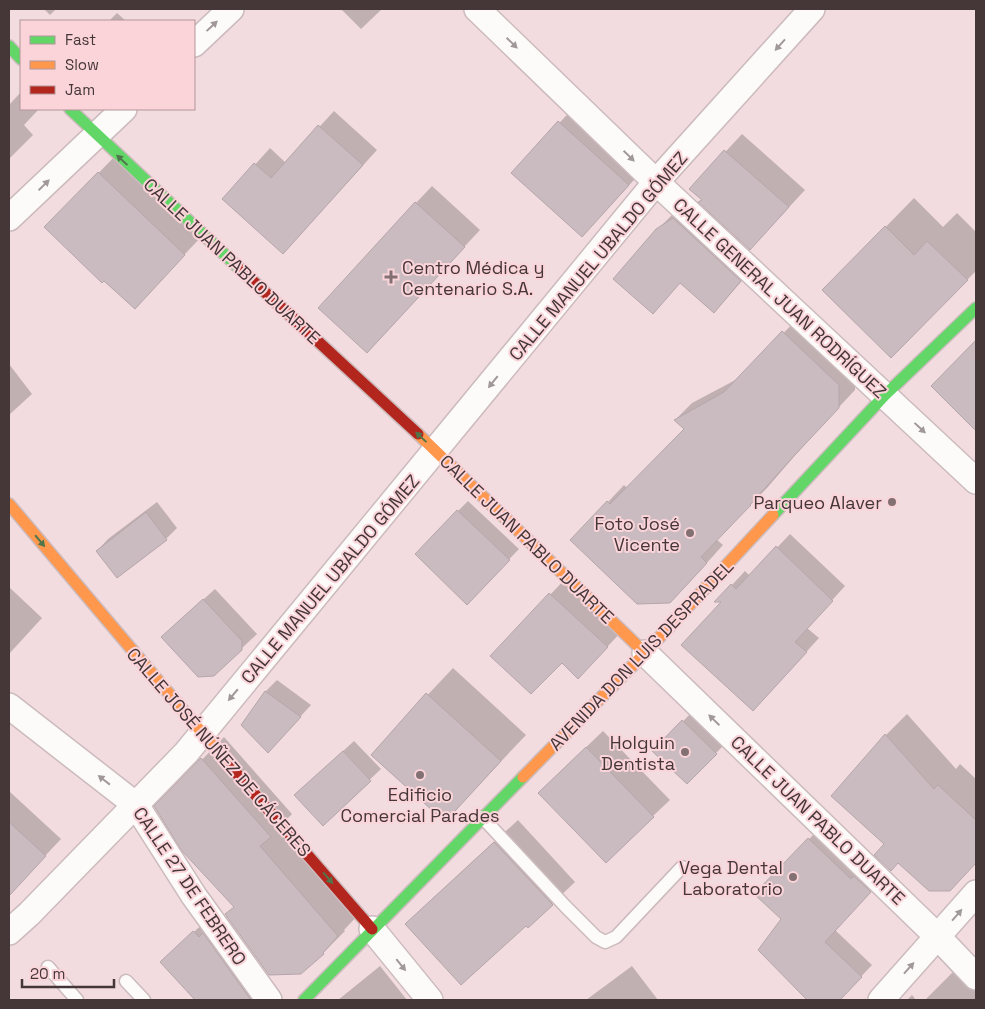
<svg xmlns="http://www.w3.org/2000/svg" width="985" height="1009" font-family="'Space Grotesk',sans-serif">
<rect width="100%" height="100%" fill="#f2dcdf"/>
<!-- shadow -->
<g fill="#0003">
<polygon points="44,9 56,9 50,15"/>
<polygon points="341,9 382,9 361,29"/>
<polygon points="117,13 126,21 109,21"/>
<polygon points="21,92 21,109 39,109 24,125 33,135 9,159 9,105"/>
<polygon points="576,105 645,168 598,219 513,173"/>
<polygon points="334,111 377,150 298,237 224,199 270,148 286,163"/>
<polygon points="742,134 805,190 766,232 703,199 691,189"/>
<polygon points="118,153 203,235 135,307 46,227"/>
<polygon points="432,186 480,230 367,351 416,203"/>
<polygon points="914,198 943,227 957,213 976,232 976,271 891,356 824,290"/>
<polygon points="674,213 757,264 714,312 681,282 653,312 657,230"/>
<polygon points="800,316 855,368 855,390 810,438 767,488 716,539 723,545 687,585 608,502 624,485 627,488 685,429 675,420 692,403 741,377"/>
<polygon points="976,342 976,429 932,386"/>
<polygon points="9,364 32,394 9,415"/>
<polygon points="468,501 519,549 467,603 458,511"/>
<polygon points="157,502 177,528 166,539 97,551 108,539"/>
<polygon points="790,534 845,586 807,628 819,638 766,696 724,601 732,585 745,571 750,576"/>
<polygon points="567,577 623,630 595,660 562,661 492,656"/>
<polygon points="9,587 42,618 9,654"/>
<polygon points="215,589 257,634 214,674 174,626"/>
<polygon points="453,668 526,735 445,821 372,754"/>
<polygon points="277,680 311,705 279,740 243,725 266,691"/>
<polygon points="694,710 727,742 687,782 654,751"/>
<polygon points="907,714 956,769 960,764 976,779 976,854 963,868 885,844 832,796 886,735"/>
<polygon points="603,731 670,800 653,816 556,776"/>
<polygon points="224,737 292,814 282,824 360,913 344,930 345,931 323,953 235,906 156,807"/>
<polygon points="354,741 381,769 323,824 307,784"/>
<polygon points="9,791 61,839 12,891 9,887"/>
<polygon points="518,820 575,882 552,904 528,926 430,901"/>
<polygon points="820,828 881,880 835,930 872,965 839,1000 808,1000 759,950 783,919 756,893"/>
<polygon points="211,916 260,1000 197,1000 162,962"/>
<polygon points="380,966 407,1000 338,1000"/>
<polygon points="632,966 658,1000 586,1000"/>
<polygon points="957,968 976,986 976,1000 925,1000"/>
<polygon points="912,995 916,1000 907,1000"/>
</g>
<!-- building -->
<g fill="#cabbc0" stroke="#b5a6ab">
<polygon points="558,121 629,185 582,237 511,173"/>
<polygon points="318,125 363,165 283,254 222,199 254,163 271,178"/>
<polygon points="724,150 789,207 750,250 698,202 702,200 689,189"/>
<polygon points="98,172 185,255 135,309 104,281 102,283 44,227"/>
<polygon points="415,202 465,247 367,353 318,308"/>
<polygon points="673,218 741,281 714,313 680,283 653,314 613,279 656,229"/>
<polygon points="885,226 914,255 927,241 968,280 891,358 822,290"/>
<polygon points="782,331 839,385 839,408 793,457 750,505 751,505 701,557 707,563 670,603 637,604 570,540 607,501 610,504 684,429 674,420 724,392"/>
<polygon points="976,340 976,431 931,386"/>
<polygon points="457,510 510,560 467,605 415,554"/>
<polygon points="146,512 167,540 117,578 96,551"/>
<polygon points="776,546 833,601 795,642 807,652 753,711 681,645 721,602 714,602 731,584 736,589"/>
<polygon points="549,593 608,647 578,679 562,663 531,694 490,656"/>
<polygon points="203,599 242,641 242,650 214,676 198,677 161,637"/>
<polygon points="265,691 301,717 268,753 241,725"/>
<polygon points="426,693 501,761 445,822 371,755"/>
<polygon points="682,720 717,754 687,784 652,751"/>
<polygon points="885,734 934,789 938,785 976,820 976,863 950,891 929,891 898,863 891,871 874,855 884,844 831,796"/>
<polygon points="586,747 654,817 606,863 538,793"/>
<polygon points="343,751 371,781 323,826 294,795"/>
<polygon points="201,758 271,837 260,846 338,936 323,953 324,954 301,974 269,975 225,914 234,907 182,851 154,806"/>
<polygon points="9,822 46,856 9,896"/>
<polygon points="808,838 851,879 854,876 871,892 825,942 862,977 840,1000 807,1000 758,950 781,919 754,894"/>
<polygon points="494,842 553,905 528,928 526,926 461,985 405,924"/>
<polygon points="193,931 199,937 203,933 251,1000 195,1000 160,962"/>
</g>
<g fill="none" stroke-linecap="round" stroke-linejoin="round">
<defs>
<g id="lane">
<polyline points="482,817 566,907 596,937 605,942 616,937 682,867"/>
<polyline points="48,967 77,1000"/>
<polyline points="126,981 144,1000"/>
</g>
<g id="street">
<polyline points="477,9 656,182 976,481"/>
<polyline points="194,44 231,9"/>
<polyline points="9,218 124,109"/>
<polyline points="645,653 938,937 976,977"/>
<polyline points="9,706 136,805 194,896 269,1000"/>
<polyline points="372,929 430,1000"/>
<polyline points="9,932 29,914 186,753 656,182 812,9"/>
<polyline points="881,1000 976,893"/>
</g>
<g id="fast">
<polyline points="9,46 21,59"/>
<polyline points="70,109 240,269"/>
<polyline points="773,515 885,395 976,308"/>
<polyline points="304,1000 523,777"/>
</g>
<g id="slow">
<polyline points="418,434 645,653"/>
<polyline points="9,504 231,767"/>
<polyline points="523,777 645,653 773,515"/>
</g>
<g id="jam">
<polyline points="240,269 418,434"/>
<polyline points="231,767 372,929"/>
</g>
</defs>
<!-- lane casing -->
<use href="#lane" stroke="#ccbbbd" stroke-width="15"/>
<!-- street casing -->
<use href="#street" stroke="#ccbbbd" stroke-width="28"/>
<!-- fast casing -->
<use href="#fast" stroke="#ccbbbd" stroke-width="14"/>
<!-- slow casing -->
<use href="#slow" stroke="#ccbbbd" stroke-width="14"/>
<!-- jam casing -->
<use href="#jam" stroke="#ccbbbd" stroke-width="14"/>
<!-- lane -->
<use href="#lane" stroke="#fdfafa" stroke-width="12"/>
<!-- street -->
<use href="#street" stroke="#fdfafa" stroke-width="25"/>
<!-- fast -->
<use href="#fast" stroke="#63d668" stroke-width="11"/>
<!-- slow -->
<use href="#slow" stroke="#ff974d" stroke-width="11"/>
<!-- jam -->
<use href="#jam" stroke="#b3261e" stroke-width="11"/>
</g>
<!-- one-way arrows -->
<defs><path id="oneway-solid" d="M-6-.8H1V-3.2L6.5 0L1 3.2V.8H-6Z" transform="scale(1.25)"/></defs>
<g fill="#a19899">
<use href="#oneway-solid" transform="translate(212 26) rotate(-43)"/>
<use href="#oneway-solid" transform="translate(512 43) rotate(44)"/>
<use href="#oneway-solid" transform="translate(780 45) rotate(132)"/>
<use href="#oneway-solid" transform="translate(629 156) rotate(44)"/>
<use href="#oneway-solid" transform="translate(44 185) rotate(-44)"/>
<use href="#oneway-solid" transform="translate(493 382) rotate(129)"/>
<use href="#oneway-solid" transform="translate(920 428) rotate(43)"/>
<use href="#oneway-solid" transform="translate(233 695) rotate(130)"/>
<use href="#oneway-solid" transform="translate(714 720) rotate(-136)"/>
<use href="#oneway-solid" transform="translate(104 780) rotate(-142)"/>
<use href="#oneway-solid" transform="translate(957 915) rotate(-49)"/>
<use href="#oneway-solid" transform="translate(401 965) rotate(51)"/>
<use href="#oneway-solid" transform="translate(909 968) rotate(-48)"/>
</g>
<g fill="#51764b">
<use href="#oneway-solid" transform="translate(122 160) rotate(-137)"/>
<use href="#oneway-solid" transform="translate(421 437) rotate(-137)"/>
<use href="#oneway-solid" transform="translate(40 541) rotate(50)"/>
<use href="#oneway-solid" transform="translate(328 878) rotate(49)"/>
</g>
<!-- markers -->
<g fill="#827072" stroke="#fad4d9" stroke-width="2">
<path d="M388.5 269.5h5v5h5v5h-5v5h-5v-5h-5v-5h5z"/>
<circle cx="892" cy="502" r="5"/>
<circle cx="690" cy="533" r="5"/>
<circle cx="685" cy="752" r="5"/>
<circle cx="420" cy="775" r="5"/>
<circle cx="793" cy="877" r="5"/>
</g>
<g text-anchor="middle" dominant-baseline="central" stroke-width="4" stroke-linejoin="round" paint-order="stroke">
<!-- street labels -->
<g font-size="18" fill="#453638" stroke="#fad4d9">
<text transform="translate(598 256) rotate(-50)">CALLE MANUEL UBALDO GÓMEZ</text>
<text transform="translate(232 261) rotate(43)">CALLE JUAN PABLO DUARTE</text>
<text transform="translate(780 298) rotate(43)">CALLE GENERAL JUAN RODRÍGUEZ</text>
<text transform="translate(527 539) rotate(44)">CALLE JUAN PABLO DUARTE</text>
<text transform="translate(330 579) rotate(-50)">CALLE MANUEL UBALDO GÓMEZ</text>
<text transform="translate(641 655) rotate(-46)">AVENIDA DON LUIS DESPRADEL</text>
<text transform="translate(219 752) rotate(49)">CALLE JOSÉ NÚÑEZ DE CÁCERES</text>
<text transform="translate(818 820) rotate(44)">CALLE JUAN PABLO DUARTE</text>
<text transform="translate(190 886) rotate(56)">CALLE 27 DE FEBRERO</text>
</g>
<!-- poi labels -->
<g font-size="18" fill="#453638" stroke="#fad4d9" text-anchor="end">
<text x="402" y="267" text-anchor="start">Centro Médica y<tspan x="402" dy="21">Centenario S.A.</tspan></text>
<text x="882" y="502">Parqueo Alaver</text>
<text x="680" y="523">Foto José<tspan x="680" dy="21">Vicente</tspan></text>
<text x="675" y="742">Holguin<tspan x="675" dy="21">Dentista</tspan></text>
<text x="420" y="794" text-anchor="middle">Edificio<tspan x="420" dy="21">Comercial Parades</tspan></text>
<text x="783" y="867">Vega Dental<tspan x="783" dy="21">Laboratorio</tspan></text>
</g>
</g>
<!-- border -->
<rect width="985" height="1009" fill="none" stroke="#453638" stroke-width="20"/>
<!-- legend -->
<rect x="20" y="20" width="175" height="90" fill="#fad4d9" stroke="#b29599"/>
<rect x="30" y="36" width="25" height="8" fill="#63d668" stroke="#b29599"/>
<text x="65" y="45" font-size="15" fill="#453638">Fast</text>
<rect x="30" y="61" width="25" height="8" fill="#ff974d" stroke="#b29599"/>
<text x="65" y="70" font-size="15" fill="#453638">Slow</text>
<rect x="30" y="86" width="25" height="8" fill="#b3261e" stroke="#b29599"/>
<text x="65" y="95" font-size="15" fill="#453638">Jam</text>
<!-- scale -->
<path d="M22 979v8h92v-8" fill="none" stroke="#453638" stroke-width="2.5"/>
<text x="30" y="979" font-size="15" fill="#453638" stroke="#fad4d9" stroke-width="4" paint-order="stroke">20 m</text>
</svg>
